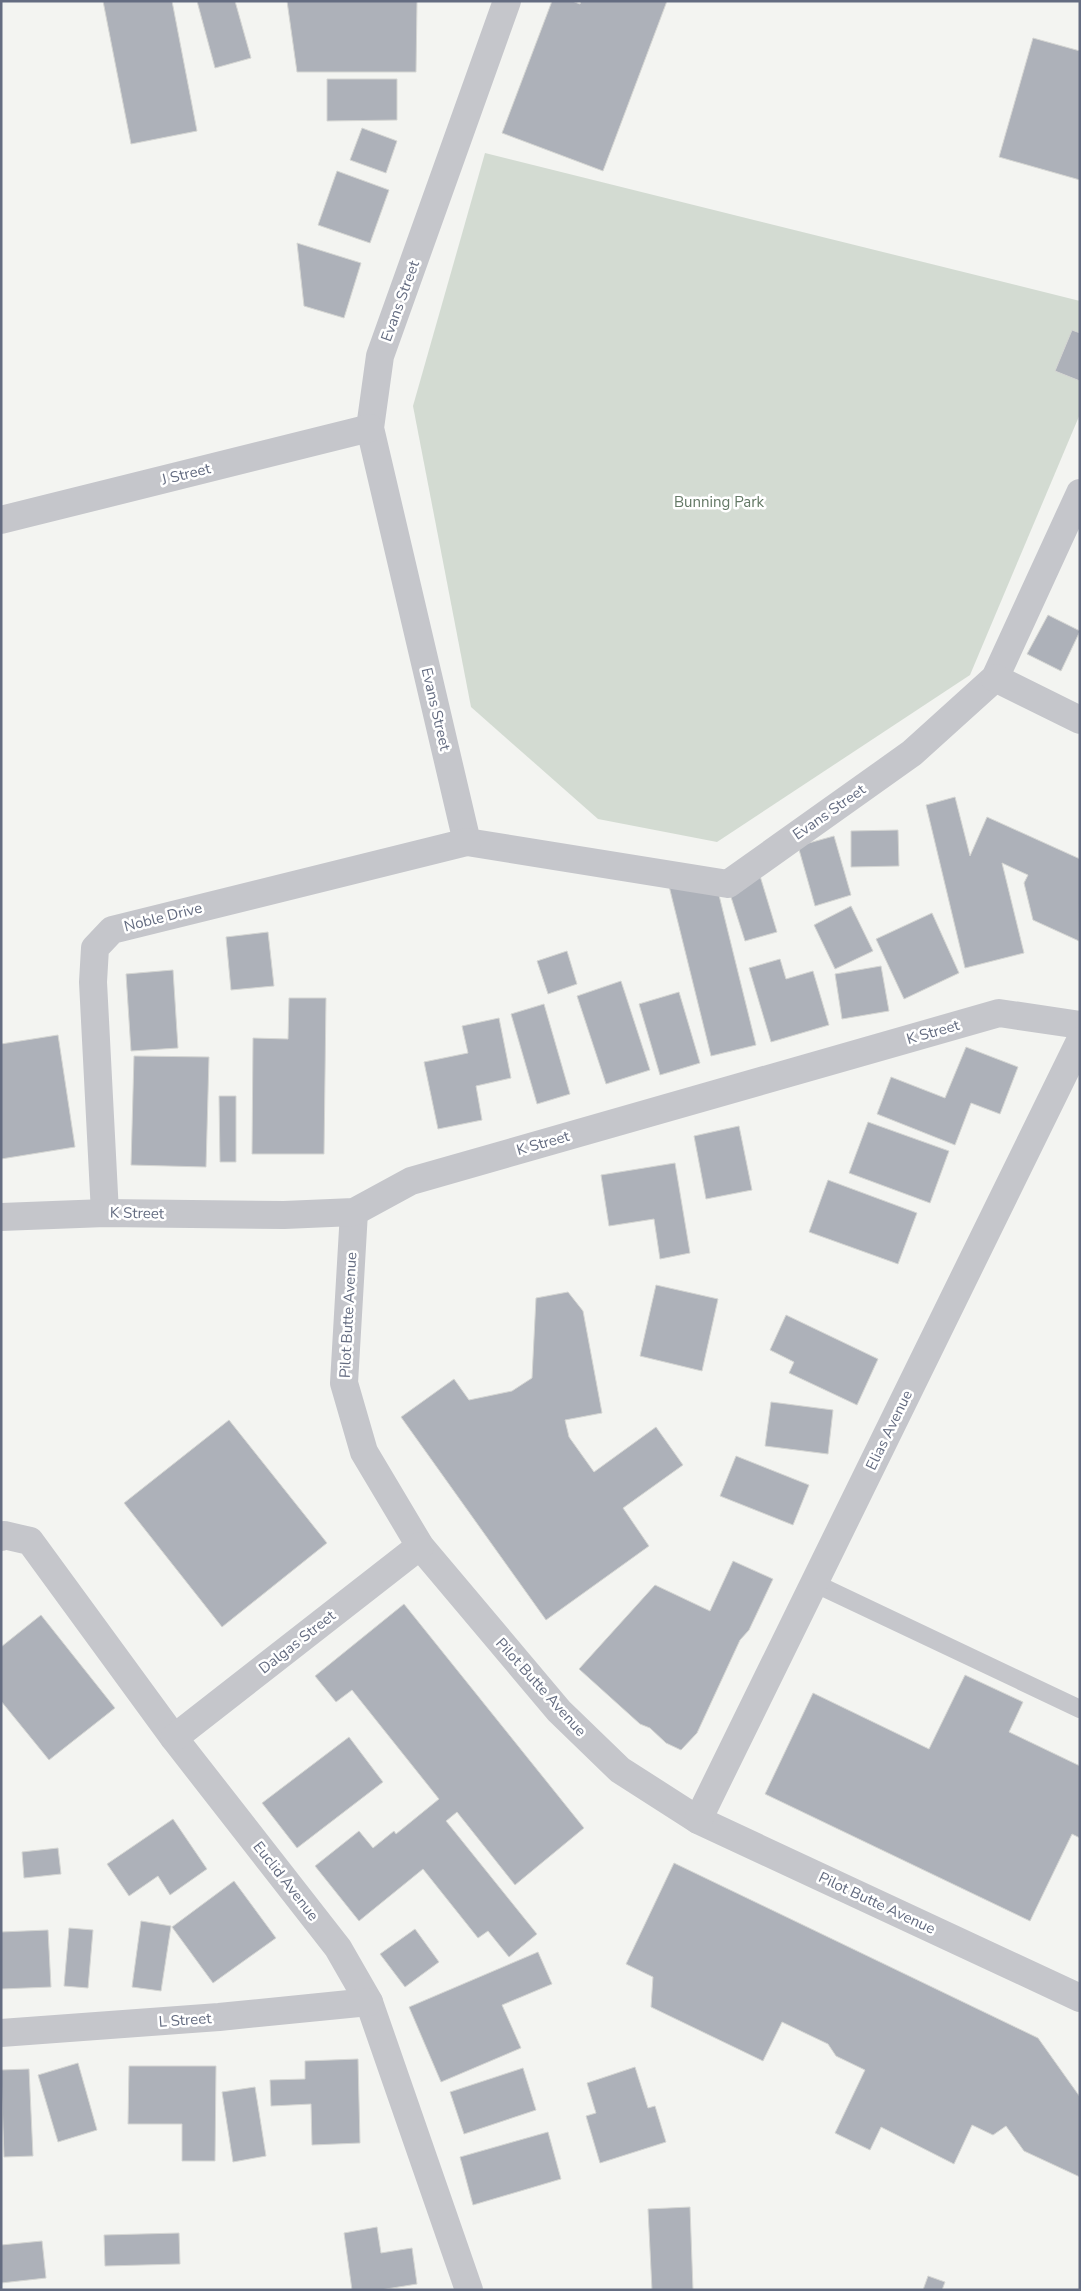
<svg xmlns="http://www.w3.org/2000/svg" width="1081" height="2291" font-family="'Nunito Sans',sans-serif">
<rect width="100%" height="100%" fill="#f3f4f1"/>
<!-- green -->
<polygon fill="#d3dbd2" points="485,153 1080,301 1080,414 970,675 717,842 598,819 471,707 413,406"/>
<!-- building -->
<g fill="#adb1b9" stroke="#d5d6d3">
<polygon points="103,1 172,1 197,131 131,144"/>
<polygon points="197,1 235,1 251,58 215,68"/>
<polygon points="287,1 417,1 416,72 297,72"/>
<polygon points="552,1 572,1 580,4 581,1 667,1 603,171 502,133"/>
<polygon points="1033,38 1080,51 1080,180 999,157"/>
<polygon points="327,79 397,79 397,120 327,121"/>
<polygon points="362,128 397,141 386,173 350,160"/>
<polygon points="337,171 389,190 370,243 318,225"/>
<polygon points="297,243 361,263 344,318 304,306"/>
<polygon points="1072,330 1080,333 1080,381 1055,371"/>
<polygon points="1048,615 1080,631 1061,671 1027,654"/>
<polygon points="955,797 970,856 987,817 1080,859 1079,941 1033,920 1024,883 1028,875 1002,863 1024,953 965,968 926,805"/>
<polygon points="898,830 899,866 851,867 851,831"/>
<polygon points="834,836 851,895 815,906 798,846"/>
<polygon points="757,866 777,932 745,941 724,875"/>
<polygon points="714,875 756,1045 711,1056 669,886"/>
<polygon points="851,906 873,951 835,969 814,925"/>
<polygon points="932,913 959,973 904,999 876,939"/>
<polygon points="268,932 274,986 231,990 226,937"/>
<polygon points="567,951 577,984 548,994 537,961"/>
<polygon points="780,959 786,979 813,971 829,1025 771,1042 749,968"/>
<polygon points="881,966 889,1011 842,1019 835,974"/>
<polygon points="173,970 178,1048 131,1051 126,974"/>
<polygon points="621,981 650,1070 606,1084 577,996"/>
<polygon points="679,992 700,1063 660,1075 639,1004"/>
<polygon points="289,998 326,998 324,1154 252,1154 253,1038 288,1039"/>
<polygon points="544,1004 570,1094 537,1104 511,1014"/>
<polygon points="499,1018 511,1078 476,1086 482,1120 438,1129 424,1062 468,1053 462,1026"/>
<polygon points="58,1035 75,1147 1,1159 1,1044"/>
<polygon points="966,1047 1018,1067 1000,1114 971,1103 955,1145 877,1114 891,1077 945,1098"/>
<polygon points="134,1056 209,1057 206,1167 131,1165"/>
<polygon points="219,1096 236,1096 236,1162 220,1162"/>
<polygon points="868,1122 949,1151 930,1203 849,1173"/>
<polygon points="739,1126 752,1190 706,1199 694,1136"/>
<polygon points="675,1163 690,1253 660,1259 654,1219 609,1226 601,1175"/>
<polygon points="828,1180 917,1213 898,1264 809,1232"/>
<polygon points="656,1285 718,1299 702,1371 640,1356"/>
<polygon points="568,1292 583,1311 602,1413 565,1420 569,1437 594,1472 656,1427 683,1465 623,1508 649,1546 546,1620 401,1417 454,1379 469,1400 512,1391 532,1378 536,1298"/>
<polygon points="786,1315 878,1359 857,1405 789,1373 794,1362 770,1350"/>
<polygon points="771,1402 833,1410 828,1454 765,1446"/>
<polygon points="229,1420 327,1543 222,1627 124,1503"/>
<polygon points="736,1456 809,1485 793,1525 720,1496"/>
<polygon points="733,1561 773,1579 749,1630 740,1640 697,1733 681,1750 666,1743 650,1728 640,1724 579,1669 655,1585 710,1611"/>
<polygon points="404,1604 584,1828 515,1885 457,1812 446,1821 537,1934 509,1957 488,1931 478,1938 423,1869 359,1921 315,1866 359,1831 373,1848 394,1831 396,1834 439,1799 352,1690 336,1702 315,1676"/>
<polygon points="41,1615 115,1708 49,1760 1,1701 1,1647"/>
<polygon points="965,1675 1023,1702 1009,1732 1080,1766 1080,1838 1072,1834 1030,1921 765,1794 813,1693 929,1749"/>
<polygon points="349,1737 383,1782 297,1848 262,1803"/>
<polygon points="173,1819 207,1869 170,1895 158,1876 129,1896 107,1864"/>
<polygon points="58,1848 61,1874 24,1878 22,1852"/>
<polygon points="674,1863 1038,2038 1080,2097 1080,2177 1024,2151 1006,2126 993,2135 972,2125 954,2164 881,2127 870,2150 835,2133 865,2070 836,2056 828,2044 782,2022 763,2061 651,2007 653,1977 626,1964"/>
<polygon points="234,1881 276,1938 213,1983 172,1927"/>
<polygon points="141,1921 171,1926 161,1991 132,1987"/>
<polygon points="69,1928 93,1930 88,1988 64,1986"/>
<polygon points="415,1929 439,1962 405,1987 380,1954"/>
<polygon points="48,1930 51,1987 1,1989 1,1932"/>
<polygon points="538,1952 552,1984 502,2005 521,2048 441,2082 409,2007"/>
<polygon points="358,2059 360,2143 312,2145 311,2104 271,2106 270,2080 305,2079 305,2061"/>
<polygon points="78,2063 97,2130 58,2142 38,2075"/>
<polygon points="129,2066 216,2066 215,2161 182,2161 182,2124 128,2124"/>
<polygon points="635,2067 648,2108 655,2106 666,2142 600,2163 586,2116 596,2113 587,2083"/>
<polygon points="523,2068 536,2110 464,2134 450,2092"/>
<polygon points="29,2069 33,2156 4,2157 1,2070"/>
<polygon points="255,2087 266,2156 233,2162 222,2092"/>
<polygon points="548,2132 561,2179 473,2205 460,2157"/>
<polygon points="690,2207 693,2290 652,2290 648,2209"/>
<polygon points="377,2227 381,2253 412,2248 417,2284 380,2290 352,2290 344,2233"/>
<polygon points="179,2233 180,2264 105,2266 104,2235"/>
<polygon points="42,2241 46,2278 1,2283 1,2245"/>
<polygon points="928,2276 945,2282 942,2290 923,2290"/>
</g>
<g fill="none" stroke-linecap="round" stroke-linejoin="round">
<!-- service -->
<polyline stroke="#c5c6cb" stroke-width="18" points="814,1583 1080,1709"/>
<!-- minor -->
<g stroke="#c5c6cb" stroke-width="28">
<polyline points="507,1 380,356 370,428 467,842 728,884 912,753 995,678 1080,493"/>
<polyline points="1,520 370,428"/>
<polyline points="995,678 1080,720"/>
<polyline points="354,1212 344,1383 364,1452 420,1546 559,1711 620,1770 698,1820 1080,1998"/>
<polyline points="105,1213 93,982 95,948 112,930 467,842"/>
<polyline points="1,1217 105,1213 284,1215 354,1212 411,1181 999,1013 1080,1025"/>
<polyline points="1,1537 4,1535 30,1541 174,1738 338,1948 369,2002 469,2290"/>
<polyline points="174,1738 420,1546"/>
<polyline points="698,1820 1080,1041"/>
<polyline points="1,2033 219,2017 369,2002"/>
</g>
</g>
<g text-anchor="middle" dominant-baseline="central" stroke-width="5" stroke-linejoin="round" paint-order="stroke">
<!-- street labels -->
<g font-size="15" fill="#646c81" stroke="#fff">
<text transform="translate(400 301) rotate(-70)">Evans Street</text>
<text transform="translate(186 474) rotate(-14)">J Street</text>
<text transform="translate(436 709) rotate(77)">Evans Street</text>
<text transform="translate(829 812) rotate(-35)">Evans Street</text>
<text transform="translate(163 917) rotate(-14)">Noble Drive</text>
<text transform="translate(933 1032) rotate(-16)">K Street</text>
<text transform="translate(543 1143) rotate(-16)">K Street</text>
<text transform="translate(137 1213) rotate(1)">K Street</text>
<text transform="translate(348 1315) rotate(-87)">Pilot Butte Avenue</text>
<text transform="translate(889 1430) rotate(-64)">Elias Avenue</text>
<text transform="translate(297 1642) rotate(-38)">Dalgas Street</text>
<text transform="translate(541 1687) rotate(48)">Pilot Butte Avenue</text>
<text transform="translate(286 1881) rotate(52)">Euclid Avenue</text>
<text transform="translate(877 1903) rotate(25)">Pilot Butte Avenue</text>
<text transform="translate(185 2020) rotate(-4)">L Street</text>
</g>
<!-- park labels -->
<g font-size="15" fill="#637865" stroke="#fff">
<text x="719" y="502">Bunning Park</text>
</g>
</g>
<!-- border -->
<rect width="1081" height="2291" fill="none" stroke="#646c81" stroke-width="5"/>
</svg>
